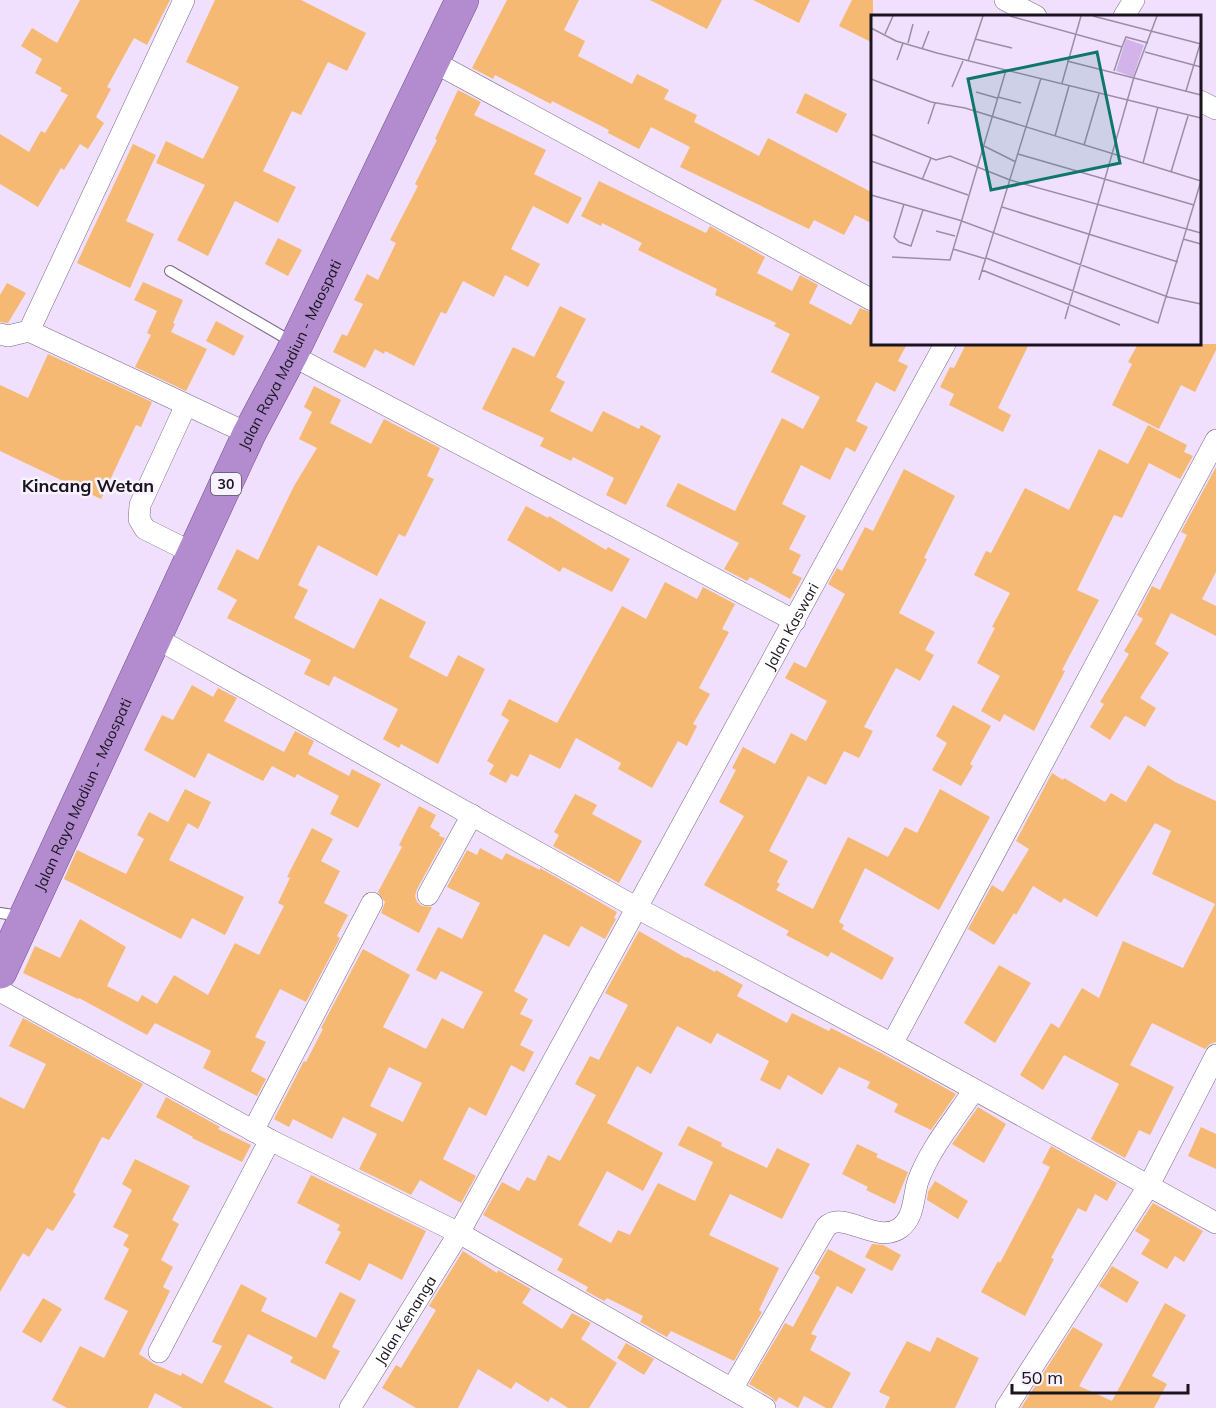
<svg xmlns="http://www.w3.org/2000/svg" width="1216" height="1408" font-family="Mulish,sans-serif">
<rect width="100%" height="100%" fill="#f0e0fe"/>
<!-- building -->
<g fill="#f5b973" fill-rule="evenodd">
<polygon points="80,0 170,0 147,45 134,38 107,87 111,89 96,117 104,123 88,149 80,144 64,170 61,168 38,207 0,184 0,134 29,152 41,131 45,133 68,95 60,91 62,88 35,73 42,59 21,46 32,28 57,43"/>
<polygon points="215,0 301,0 366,33 347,71 328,62 301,115 292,111 263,171 296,187 278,223 235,201 208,256 177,240 205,185 156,163 166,141 203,159 239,87 186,62"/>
<polygon points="507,0 579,0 564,30 585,41 578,56 632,84 637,74 669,90 664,99 697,115 694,122 759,156 768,138 873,193 873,224 855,215 844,235 814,220 809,229 680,167 690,147 651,127 639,149 608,133 609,130 552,101 551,104 495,75 493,79 472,68"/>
<polygon points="650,0 722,0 707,29"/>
<polygon points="753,0 810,0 799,23"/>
<polygon points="852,0 873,0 873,43 839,26"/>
<polygon points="458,90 481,102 474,115 546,150 534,174 582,198 568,224 533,206 511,249 540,264 528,287 505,275 494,297 463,281 446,314 441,312 414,366 385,351 384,354 375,349 365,368 333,352 342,334 347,336 363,304 354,300 367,274 378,280 396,243 390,240 418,186 415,184 437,140 435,139"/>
<polygon points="805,93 847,114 837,133 796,113"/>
<polygon points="133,144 156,155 126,221 154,234 130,288 77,263"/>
<polygon points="599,181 706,233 710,226 765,257 757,273 792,291 800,275 818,285 809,303 851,325 860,308 873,313 873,344 907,344 898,361 908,366 895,392 876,382 856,421 868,427 855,452 846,447 830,480 801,465 782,504 806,516 789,549 801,555 792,573 802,578 790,599 750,577 747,581 724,569 739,543 666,506 678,483 735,511 782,418 803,429 820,397 771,372 790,334 774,326 776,323 715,295 717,289 638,250 642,243 602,223 601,226 581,216"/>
<polygon points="278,238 302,250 288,276 265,264"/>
<polygon points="143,282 183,300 173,323 175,324 171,332 207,349 186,391 135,367 151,335 147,333 157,311 134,300"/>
<polygon points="7,283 26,293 8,323 0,322 0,295"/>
<polygon points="560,306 586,319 556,377 565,382 550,411 592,432 603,411 639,429 641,425 661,436 626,505 606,495 614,478 573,457 571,461 540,446 544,438 482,409 513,347 534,357"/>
<polygon points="216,321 244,336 234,356 206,341"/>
<polygon points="966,344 1029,344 998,408 1011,415 1003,432 949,405 954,394 940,387 950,367 954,368"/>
<polygon points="1138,344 1216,344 1216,350 1195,392 1181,385 1159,429 1112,405 1132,364 1128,362"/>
<polygon points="48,354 152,402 141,427 136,425 101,499 0,451 0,385 28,398"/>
<polygon points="314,386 341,400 330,423 371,444 384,419 440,448 427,476 434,479 405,537 399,534 377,576 318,545 298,585 308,590 294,618 354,649 380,598 426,622 409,657 447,677 458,655 485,669 438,764 401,744 399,748 383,739 398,709 334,676 329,686 304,674 311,660 227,618 237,600 217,589 237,549 258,560 294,486 317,448 299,439 312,412 304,407"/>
<polygon points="1148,425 1187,445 1184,452 1193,456 1180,479 1149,463 1122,518 1114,515 1077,590 1099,600 1062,670 1065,671 1034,731 1004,714 1000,722 981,711 1000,676 977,663 995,628 992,627 1010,593 974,575 986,551 991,553 1025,488 1069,510 1099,449 1128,464"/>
<polygon points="1216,467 1216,572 1202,599 1216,606 1216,636 1171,613 1155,644 1169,653 1140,698 1156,708 1145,727 1126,716 1124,717 1110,740 1090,727 1104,704 1100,702 1129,654 1124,651 1143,619 1137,615 1152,586 1160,590 1187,535 1181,532"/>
<polygon points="904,469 955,496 924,558 927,559 899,613 935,632 925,650 934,655 920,681 896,668 864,727 873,731 859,758 844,751 826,785 808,776 769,851 788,861 777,882 780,884 776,890 813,909 848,837 888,857 905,827 917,833 940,789 990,817 939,910 865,868 839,922 844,925 842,929 894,958 882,980 831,952 828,957 786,935 789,931 704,885 744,816 719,802 736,770 732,768 743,747 775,764 791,733 806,741 827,701 785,678 794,662 806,668 845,594 828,584 837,568 842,571 865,527 873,531"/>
<polygon points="526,506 548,518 549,516 606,550 608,547 630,559 612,592 563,567 560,572 507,540"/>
<polygon points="665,582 697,599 703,587 735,604 722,629 729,632 699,688 710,694 693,724 697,726 687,746 678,741 652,788 618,769 621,763 576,738 560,769 530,754 518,777 511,774 506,783 489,774 494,765 487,761 509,720 501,715 509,699 557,723 622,606 646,619"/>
<polygon points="192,685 213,697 218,688 237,698 224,721 284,752 295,731 314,741 308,754 349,776 352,769 381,784 358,828 330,814 339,796 297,774 295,778 272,766 263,781 208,753 195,778 144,750 162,715 173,720"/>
<polygon points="953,705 991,726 970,764 973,766 961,786 932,770 947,743 936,736"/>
<polygon points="1148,765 1175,782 1216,801 1216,1042 1210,1044 1205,1049 1152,1023 1130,1065 1174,1087 1150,1135 1139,1130 1125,1158 1091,1139 1119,1084 1064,1055 1043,1090 1020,1075 1051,1023 1059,1028 1082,988 1099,998 1123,941 1183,968 1215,904 1152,874 1171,831 1155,823 1097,917 1064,898 1061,903 1033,886 1016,915 1014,913 994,945 968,929 992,885 1003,892 1029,849 1016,841 1052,773 1063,780 1064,778 1105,802 1111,793 1126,802"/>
<polygon points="185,789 211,802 198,829 188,823 169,860 244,897 225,935 192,918 181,939 64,879 77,850 126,874 144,839 137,835 149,812 168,822"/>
<polygon points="575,794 597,805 592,814 642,841 619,883 553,846 559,835 554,832"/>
<polygon points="419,806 436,815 430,827 440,833 439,836 445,838 417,889 415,896 417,902 422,906 432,907 419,933 381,913 385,902 378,892 402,847 399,845"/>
<polygon points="312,828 333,839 321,861 340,871 324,903 348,915 337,936 340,938 306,1002 280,989 255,1037 266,1042 251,1071 266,1079 257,1096 203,1068 211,1051 155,1023 147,1035 79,998 78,999 23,973 35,946 60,958 80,919 126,947 107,986 138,1002 142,995 157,1004 174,975 208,995 235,943 259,955 284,906 278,903 290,878 287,877"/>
<path d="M 480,848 L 502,860 L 506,853 L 540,870 L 540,868 L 617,912 L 614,918 L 616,919 L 605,939 L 581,926 L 569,947 L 544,934 L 514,991 L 528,999 L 520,1014 L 533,1020 L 520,1045 L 534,1052 L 524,1072 L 511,1065 L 486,1116 L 469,1107 L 443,1159 L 476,1176 L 461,1203 L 420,1180 L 411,1195 L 359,1169 L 377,1134 L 343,1117 L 332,1139 L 293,1119 L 289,1127 L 274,1119 L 304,1061 L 306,1062 L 323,1029 L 321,1028 L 363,949 L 410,975 L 383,1027 L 426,1049 L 442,1018 L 463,1029 L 483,992 L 441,971 L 436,980 L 416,970 L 438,927 L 462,939 L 480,903 L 447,887 L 467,850 L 477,855 ZM 389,1067 L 422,1083 L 403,1122 L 370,1106 Z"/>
<polygon points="639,931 686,958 687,957 715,972 716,970 743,985 737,996 787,1023 792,1013 829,1031 831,1028 883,1054 956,1094 931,1130 894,1112 898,1104 867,1088 870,1082 839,1067 822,1095 788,1075 780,1090 760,1080 769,1061 717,1033 711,1044 677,1026 651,1074 637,1066 607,1123 663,1153 643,1191 607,1171 578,1225 611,1243 618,1230 630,1235 658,1183 695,1201 713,1162 678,1145 688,1126 722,1143 721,1146 767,1168 777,1148 810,1164 782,1219 730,1194 709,1235 779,1268 759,1310 762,1312 734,1361 671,1331 667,1337 640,1322 643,1316 607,1298 604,1301 586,1291 588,1287 557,1270 563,1259 483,1215 502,1182 519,1191 527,1177 535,1181 548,1155 560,1161 596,1095 575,1084 590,1056 599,1060 628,1005 605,993"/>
<polygon points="999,965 1031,983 995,1043 964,1023"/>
<polygon points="23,1018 143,1084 109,1140 102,1137 73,1192 76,1194 53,1231 47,1228 29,1257 23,1253 0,1292 0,1097 24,1109 46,1064 9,1046"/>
<polygon points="166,1097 220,1127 218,1129 251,1145 242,1162 192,1138 193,1137 156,1117"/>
<polygon points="978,1107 1006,1124 984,1163 952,1144"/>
<polygon points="1201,1127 1216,1134 1216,1169 1188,1156"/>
<polygon points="857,1144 878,1154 876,1157 908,1172 895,1204 866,1190 868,1187 842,1174"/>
<polygon points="1051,1146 1117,1183 1107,1201 1095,1194 1086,1212 1078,1208 1051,1258 1054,1259 1025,1316 981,1292 998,1261 1000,1263 1040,1187 1050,1167 1042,1163"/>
<polygon points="135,1159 190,1186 172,1220 179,1224 161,1260 173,1267 163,1287 170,1291 139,1354 154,1364 181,1376 182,1373 202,1384 222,1346 212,1342 241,1284 267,1298 261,1311 316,1338 340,1292 356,1300 332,1347 340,1351 325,1380 290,1362 293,1357 248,1334 224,1382 274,1408 183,1408 155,1393 148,1408 67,1408 52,1400 80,1346 104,1358 128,1311 104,1299 129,1249 123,1245 129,1235 113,1227 132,1190 122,1184"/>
<polygon points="311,1175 426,1231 402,1280 369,1263 360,1281 325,1263 341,1232 337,1230 340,1225 297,1203"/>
<polygon points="935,1181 968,1201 958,1219 927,1200 928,1192"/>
<polygon points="1153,1203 1203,1231 1184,1262 1175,1256 1167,1269 1141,1254 1150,1240 1135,1231"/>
<polygon points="872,1244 883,1245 901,1255 892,1271 865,1257"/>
<polygon points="828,1249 866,1269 852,1294 837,1286 811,1334 817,1336 810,1350 851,1373 832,1408 826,1408 804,1396 798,1408 779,1397 776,1402 771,1397 749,1384 785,1323 793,1327 820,1277 814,1273"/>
<polygon points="463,1251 497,1273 498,1270 531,1289 522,1303 562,1329 572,1313 591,1323 581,1339 617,1363 589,1408 568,1408 551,1397 548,1402 516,1382 511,1389 478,1369 458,1408 416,1408 382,1388 396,1365 401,1368 436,1310 429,1306"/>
<polygon points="1112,1266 1139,1282 1127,1303 1099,1286"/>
<polygon points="43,1298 62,1309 41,1343 22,1332"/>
<polygon points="1165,1303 1186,1315 1152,1376 1167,1384 1154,1408 1021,1408 1073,1327 1103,1344 1079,1386 1112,1401"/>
<polygon points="937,1337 979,1358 955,1408 885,1408 890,1397 879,1392 907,1341 930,1352"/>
<polygon points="626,1343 654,1359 644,1375 617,1358"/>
</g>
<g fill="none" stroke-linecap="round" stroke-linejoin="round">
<defs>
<g id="service">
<polyline points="170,271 294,343"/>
<polyline points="0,913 20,916"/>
</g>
<g id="minor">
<polyline points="1005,0 1036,16"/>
<polyline points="1124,16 1134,0"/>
<polyline points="432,61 872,300"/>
<polyline points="1200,101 1216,109"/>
<polyline points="29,331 184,0"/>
<polyline points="0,334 8,336 29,331 249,434"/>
<polyline points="291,355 795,621"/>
<polyline points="186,405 140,505 139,519 145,529 193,553"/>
<polyline points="154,637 637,908 892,1044 1216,1223"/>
<polyline points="428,895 472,815"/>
<polyline points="0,991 270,1140 459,1233 765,1408"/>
<polyline points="892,1044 1216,440"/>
<polyline points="253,1131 372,903"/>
<polyline points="159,1352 270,1140"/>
<path d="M 732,1389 L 826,1227 C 843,1209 876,1245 900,1228 C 915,1217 913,1196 918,1181 C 930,1148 955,1119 974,1090"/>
<path id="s1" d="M 350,1408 L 459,1233 L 945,344"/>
<polyline points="1006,1408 1148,1187 1216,1055"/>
</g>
<g id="trunk">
<path id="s2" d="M 0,972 L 249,434 L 291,355 L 462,0"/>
</g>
</defs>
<!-- service casing -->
<use href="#service" stroke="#796a84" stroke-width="12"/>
<!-- minor casing -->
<use href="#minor" stroke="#796a84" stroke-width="22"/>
<!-- trunk casing -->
<use href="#trunk" stroke="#714f8a" stroke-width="34"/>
<!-- service -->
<use href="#service" stroke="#fff" stroke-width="10"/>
<!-- minor -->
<use href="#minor" stroke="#fff" stroke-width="21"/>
<!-- trunk -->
<use href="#trunk" stroke="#b38cd0" stroke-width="33"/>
</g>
<g text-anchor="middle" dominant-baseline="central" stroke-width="5" stroke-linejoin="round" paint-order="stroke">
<!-- shield labels -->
<rect fill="#f8f1fe" stroke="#5d5662" stroke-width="1.5" x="211" y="473" width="30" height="22" rx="4.5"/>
<g font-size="14" font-weight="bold" fill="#1a141f">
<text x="226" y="484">30</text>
</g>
<!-- street labels -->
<g font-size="15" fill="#1a141f" stroke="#f8f1fe">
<text stroke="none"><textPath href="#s2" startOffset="682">Jalan Raya Madiun - Maospati</textPath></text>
<text stroke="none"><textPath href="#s1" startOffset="898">Jalan Kaswari</textPath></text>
<text stroke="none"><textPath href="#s2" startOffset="196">Jalan Raya Madiun - Maospati</textPath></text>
<text stroke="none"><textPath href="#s1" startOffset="104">Jalan Kenanga</textPath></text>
</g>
<!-- quarter labels -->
<g font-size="18" font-weight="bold" fill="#1a141f" stroke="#f8f1fe">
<text x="88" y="485">Kincang Wetan</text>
</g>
</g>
<!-- overview -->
<g transform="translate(871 15)">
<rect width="330" height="330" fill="#f0e0fe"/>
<path d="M 255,24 L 273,30 L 262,62 L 245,56 Z" fill="#d2b4eb"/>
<path fill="none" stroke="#9a8ea5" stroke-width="1.5" d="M 139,1 L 251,32 L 243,56M 222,1 L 330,29M 0,13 L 25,26 L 66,38 L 330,103M 14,19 L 22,1M 104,24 L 141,33M 37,28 L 42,9M 251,32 L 255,22 L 277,28M 51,34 L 58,16M 274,37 L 330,52M 26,45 L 32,28M 97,46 L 112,1M 196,46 L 330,80M 0,64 L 60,87 L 94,93 L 330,166M 191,68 L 210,1M 81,72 L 92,46M 315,76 L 330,26M 105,77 L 126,83M 127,82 L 150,88M 57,109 L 64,88M 0,119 L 65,145 L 79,141 L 139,165 L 330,218M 184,121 L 198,71M 213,130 L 228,79M 113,131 L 145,147M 147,139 L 323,190M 0,146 L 97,180M 272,148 L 287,92M 300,157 L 317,101M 51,165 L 60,143M 0,180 L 88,205 L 297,282 L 330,289M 33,189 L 23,222 L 28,227 L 40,231 L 52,195M 131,192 L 307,247M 65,216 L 84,221M 312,224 L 330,229M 82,234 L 115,244M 21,242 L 79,245 L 135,55M 115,243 L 287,308 L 330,166M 111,255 L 249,310M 108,265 L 170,63M 194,304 L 263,62 L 286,1"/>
<path fill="#0f766e" fill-opacity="0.15" stroke="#0f766e" stroke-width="3" d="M 226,37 L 249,148 L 120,175 L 97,64 Z"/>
<rect width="330" height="330" fill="none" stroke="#1a141f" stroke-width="3"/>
</g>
<!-- scale -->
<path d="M1012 1384v9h176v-9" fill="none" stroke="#1a141f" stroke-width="3"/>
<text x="1021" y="1384" font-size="18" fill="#1a141f" stroke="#f8f1fe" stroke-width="4.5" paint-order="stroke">50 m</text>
</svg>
